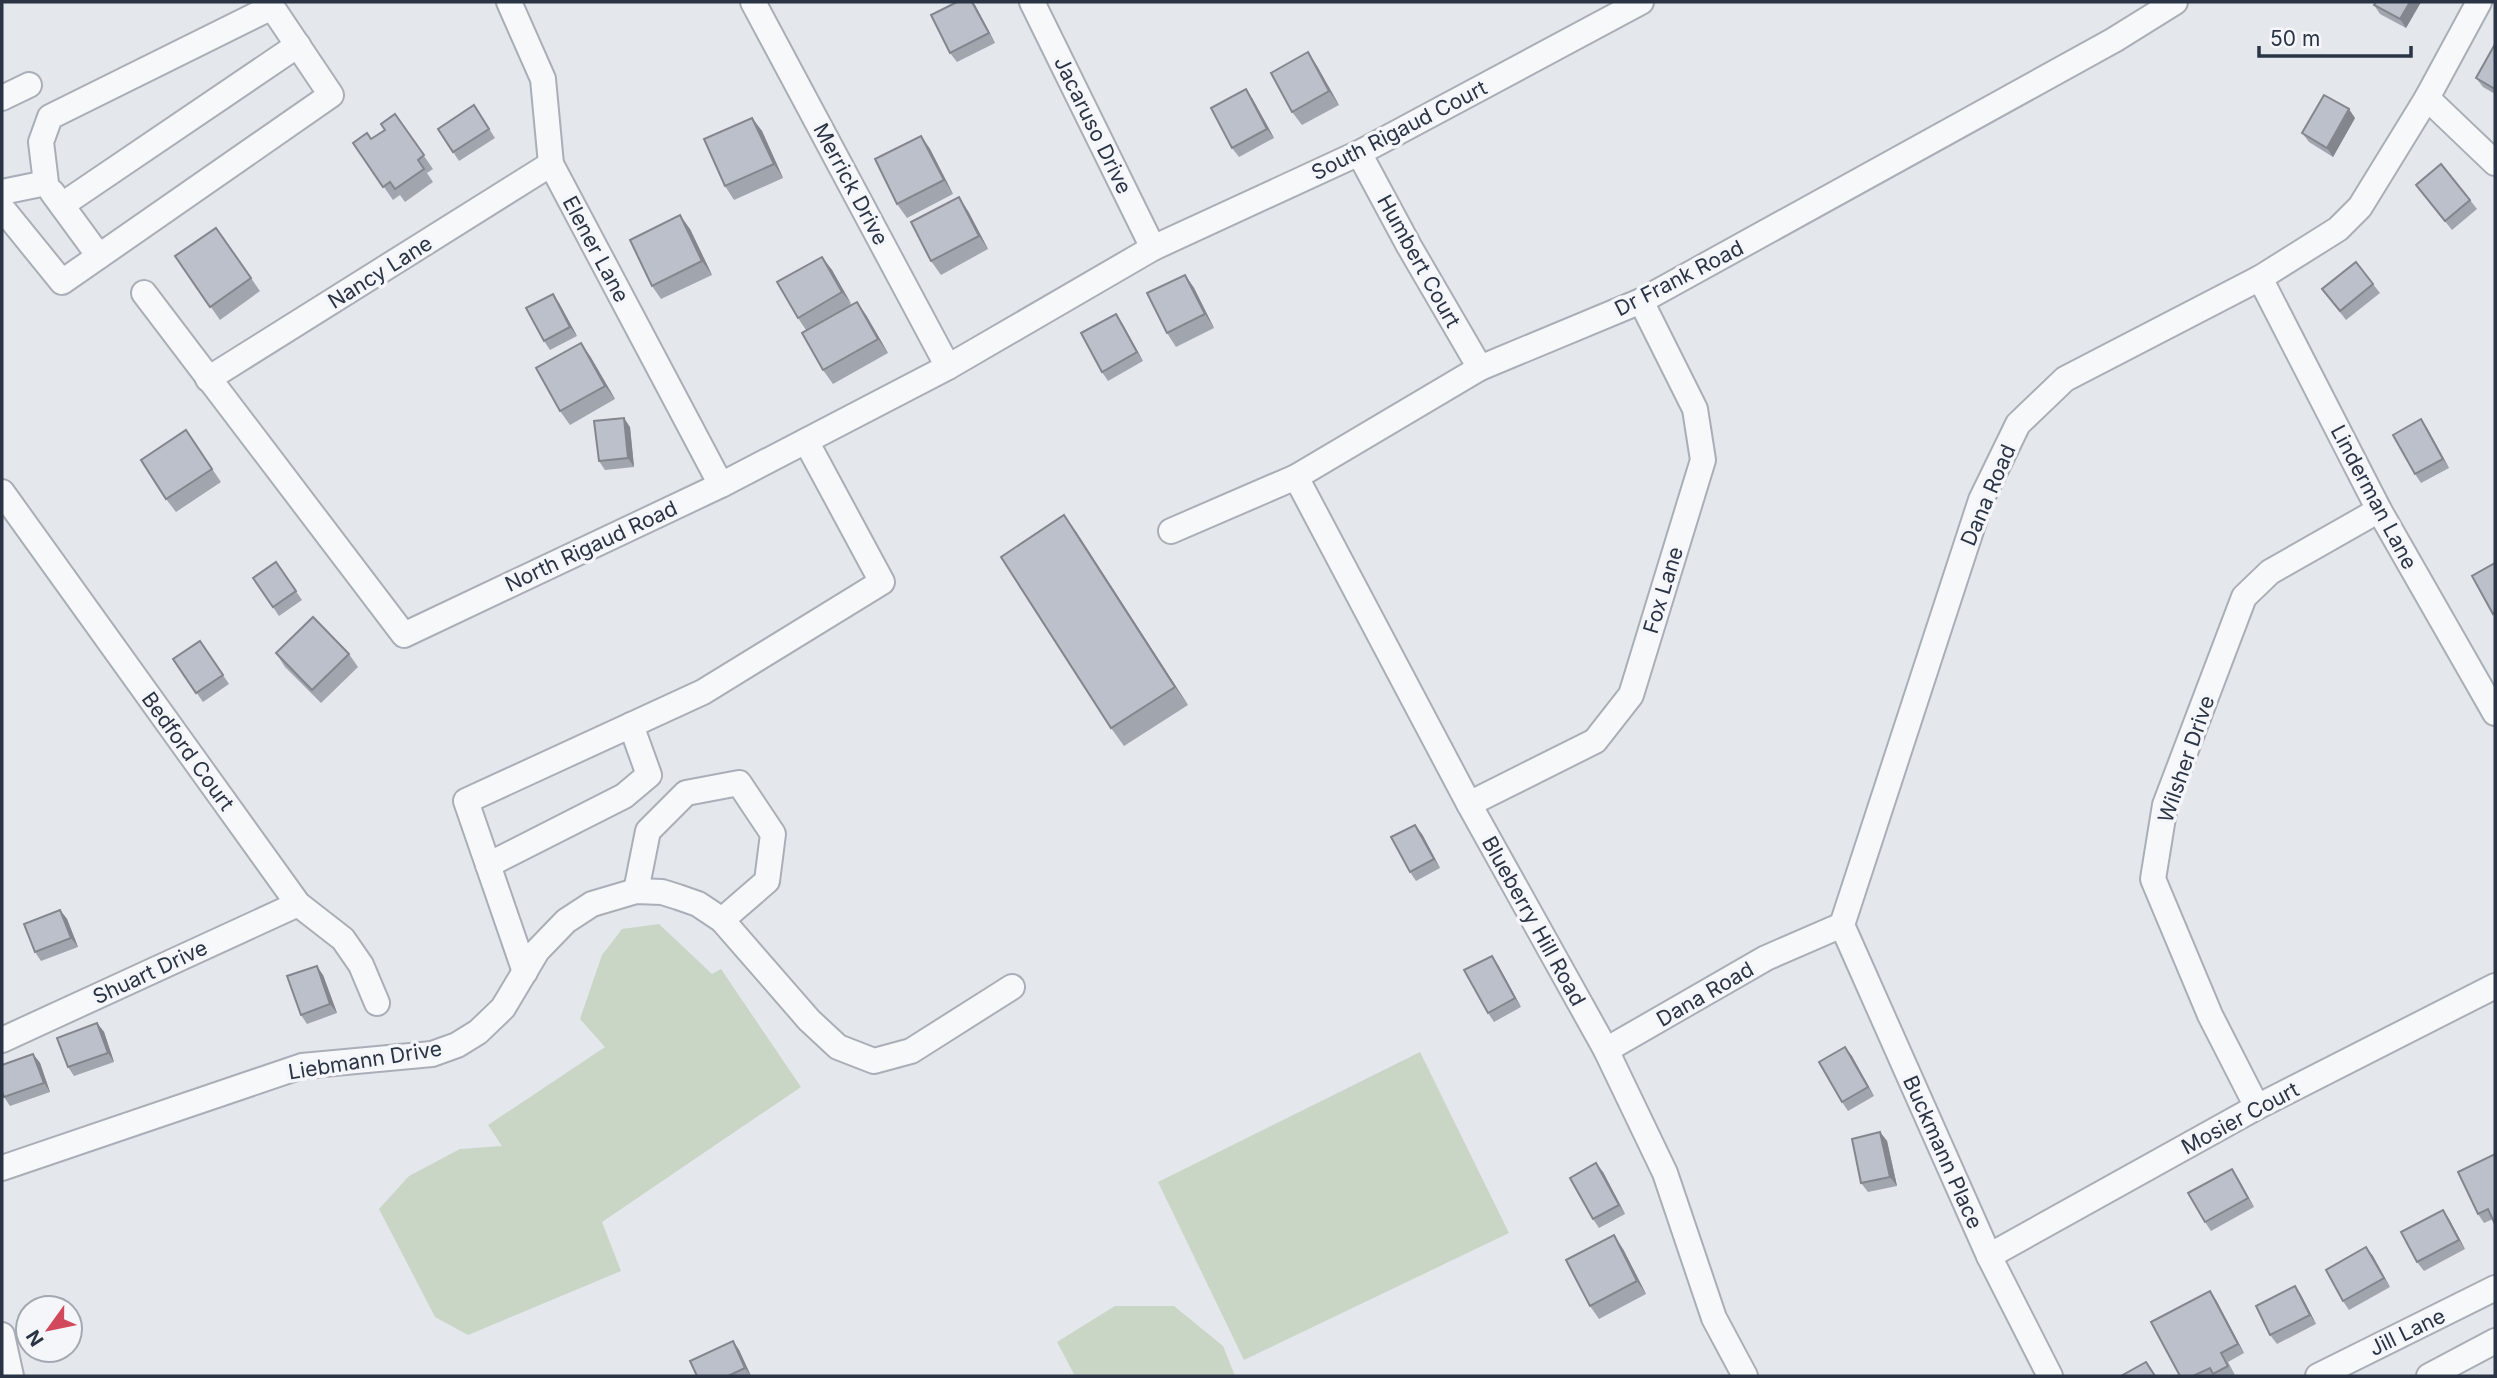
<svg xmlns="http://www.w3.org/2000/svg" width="2497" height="1378" font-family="Inter,sans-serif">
<rect width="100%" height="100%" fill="#e4e7ec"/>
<!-- pitch -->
<g fill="#c9d6c5">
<polygon points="659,924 712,974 721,969 801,1087 602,1222 621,1271 468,1335 435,1317 379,1209 409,1176 460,1149 502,1146 488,1125 605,1047 580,1019 602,955 622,929"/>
<polygon points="1420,1052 1509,1233 1244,1360 1158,1182"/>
<polygon points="1115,1306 1174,1306 1223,1346 1235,1376 1075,1376 1057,1342"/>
</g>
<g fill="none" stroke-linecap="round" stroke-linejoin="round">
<defs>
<g id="minor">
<polyline points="509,2 543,79 551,164 721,485"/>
<polyline points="753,2 948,367"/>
<polyline points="1032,2 1153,248"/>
<polyline points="2,98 29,85"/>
<polyline points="2427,98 2495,163"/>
<polyline points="1359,153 1409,246 1480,368"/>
<polyline points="2,192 46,183 41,142 50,117 272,7 331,95 62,282 2,208"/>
<polyline points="52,192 99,256"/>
<polyline points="62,205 298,45"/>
<polyline points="2260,278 2379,510 2495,713"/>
<polyline points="144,293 404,635 721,485 948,367 1153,248 1359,153 1641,2"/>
<polyline points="208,379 551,164"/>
<polyline points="1296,477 1469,804 1606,1050 1665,1173 1714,1318 1745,1376"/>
<polyline points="2,492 298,904 343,939 361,965 377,1003"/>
<polyline points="1171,531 1296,477 1480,368 1641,301 2114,40 2175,2"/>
<polyline points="1469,804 1595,741 1631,695 1703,460 1695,409 1641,301"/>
<polyline points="488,865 624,796 649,775 631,725"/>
<polyline points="636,891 648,831 686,793 739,783 773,834 767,881 722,920"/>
<polyline points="1842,925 1989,1256 2050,1376"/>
<polyline points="525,972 466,801 703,692 882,582 806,441"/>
<polyline points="2,1040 298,904"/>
<polyline points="1606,1050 1766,958 1842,925 1981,500 2018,424 2065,379 2260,278 2338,229 2360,207 2427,98 2479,2"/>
<polyline points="2257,1107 2210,1015 2153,879 2165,805 2244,597 2270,572 2379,510"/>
<polyline points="2,1168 302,1066 432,1054 457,1045 478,1032 503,1008 537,951 566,921 592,904 636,891 662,892 678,897 698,904 722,920 809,1020 838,1047 874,1061 911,1051 1012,987"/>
<polyline points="1989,1256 2257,1107 2495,986"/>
<polyline points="2,1335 11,1376"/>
<polyline points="2318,1376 2495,1288"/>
<polyline points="2429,1376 2495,1341"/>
</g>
</defs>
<!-- minor casing -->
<use href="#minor" stroke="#a9aeb7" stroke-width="28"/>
<!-- minor -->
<use href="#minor" stroke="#f7f8fa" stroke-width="24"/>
</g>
<!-- wall -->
<g fill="#a1a5ae">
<polygon points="2376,2 2421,2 2406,28 2380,14 2374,5"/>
<polygon points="975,5 995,43 957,62 950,53"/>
<polygon points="2495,44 2495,94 2483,87 2476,78"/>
<polygon points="1317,66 1339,105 1302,125 1292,112"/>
<polygon points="1252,98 1274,138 1239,157 1232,148"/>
<polygon points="474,105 495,138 459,161 438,129"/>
<polygon points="395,114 433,169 427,173 433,182 405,202 400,195 393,200 353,143 371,139 385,130"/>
<polygon points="752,118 762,131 783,178 734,200 725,186"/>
<polygon points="2355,118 2333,157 2309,142 2302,133"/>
<polygon points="921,136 930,149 953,194 907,218 897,204"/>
<polygon points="2416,185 2470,200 2477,209 2452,230"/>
<polygon points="968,211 988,249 941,275 931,261"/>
<polygon points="216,228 260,291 220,320 175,256"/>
<polygon points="690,229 712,275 661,299 652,286"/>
<polygon points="822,257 832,270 851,305 866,315 888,353 833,384 823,370 806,330 798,318"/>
<polygon points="1185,275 1194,288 1214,328 1176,347 1167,333"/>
<polygon points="2373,284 2380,293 2346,320 2322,289"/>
<polygon points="559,303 577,336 550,350 544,341"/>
<polygon points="1122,323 1143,361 1108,381 1102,372"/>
<polygon points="590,356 615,399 570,425 560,411"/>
<polygon points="630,427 634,467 605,470 599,461"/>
<polygon points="2427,428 2449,468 2421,483 2415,474"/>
<polygon points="186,430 221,482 176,512 166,499"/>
<polygon points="1064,515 1188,705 1124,746 1111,728"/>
<polygon points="276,562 302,600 279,616 253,578"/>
<polygon points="200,641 229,684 203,702 173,659"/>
<polygon points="276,653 349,654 358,667 321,703 285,667"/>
<polygon points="1422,834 1440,868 1416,881 1410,872"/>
<polygon points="60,910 67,919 78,947 41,961 35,952"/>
<polygon points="1498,965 1521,1007 1494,1022 1488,1013"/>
<polygon points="323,975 337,1013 307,1024 301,1015"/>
<polygon points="97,1023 104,1032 114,1062 74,1076 68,1067"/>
<polygon points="1845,1047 1874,1096 1848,1111 1842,1102"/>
<polygon points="33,1054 40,1063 50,1092 10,1106 4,1097"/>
<polygon points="1880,1132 1887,1141 1897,1186 1868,1192 1861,1183"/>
<polygon points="2495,1154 2493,1219 2484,1223 2478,1214"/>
<polygon points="2232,1169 2254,1207 2211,1231 2205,1222"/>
<polygon points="1603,1172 1625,1214 1599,1228 1593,1219"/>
<polygon points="2449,1219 2465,1249 2424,1271 2417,1262"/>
<polygon points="2366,1247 2390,1287 2349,1310 2343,1301"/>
<polygon points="1623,1249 1646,1294 1599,1319 1590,1306"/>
<polygon points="2295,1286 2301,1295 2316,1324 2277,1344 2270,1335"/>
<polygon points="2216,1300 2244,1353 2228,1362 2235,1375 2232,1376 2180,1376"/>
<polygon points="733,1341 739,1350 751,1376 697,1376"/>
</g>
<!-- shaded-wall -->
<g fill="#83868d">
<polygon points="972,2 975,5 995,43 989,33"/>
<polygon points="2410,2 2421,2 2406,28 2400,19"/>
<polygon points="1308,52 1317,66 1339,105 1329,91"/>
<polygon points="1246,89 1252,98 1274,138 1267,129"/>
<polygon points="2349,109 2355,118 2333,157 2327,148"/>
<polygon points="752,118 762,131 783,178 774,164"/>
<polygon points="921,136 930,149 953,194 944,180"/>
<polygon points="959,197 968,211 988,249 979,236"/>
<polygon points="680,215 690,229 712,275 702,261"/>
<polygon points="822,257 832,270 852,305 842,292"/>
<polygon points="1185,275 1194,288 1214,328 1205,314"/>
<polygon points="553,294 559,303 577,336 570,327"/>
<polygon points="857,302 866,315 888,353 878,339"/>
<polygon points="1116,314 1122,323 1143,361 1137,352"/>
<polygon points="581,343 590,356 615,399 605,386"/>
<polygon points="624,418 630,427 634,467 628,458"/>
<polygon points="2421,419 2427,428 2449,468 2443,459"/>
<polygon points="1064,515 1077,533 1188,705 1175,687"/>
<polygon points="1415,825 1422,834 1440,868 1434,859"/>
<polygon points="60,910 67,919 78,947 71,938"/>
<polygon points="1492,956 1498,965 1521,1007 1515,998"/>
<polygon points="317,966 323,975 337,1013 330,1004"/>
<polygon points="97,1023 104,1032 114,1062 108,1053"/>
<polygon points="1845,1047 1852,1056 1874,1096 1868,1087"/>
<polygon points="33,1054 40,1063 50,1092 44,1083"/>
<polygon points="1880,1132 1887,1141 1897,1186 1890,1177"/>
<polygon points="1596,1163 1603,1172 1625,1214 1619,1205"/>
<polygon points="2232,1169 2238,1178 2254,1207 2248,1198"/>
<polygon points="2443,1210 2449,1219 2465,1249 2459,1240"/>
<polygon points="1614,1235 1623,1249 1646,1294 1637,1281"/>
<polygon points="2366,1247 2373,1256 2390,1287 2384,1278"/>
<polygon points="2295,1286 2301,1295 2316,1324 2310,1315"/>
<polygon points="2210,1291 2216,1300 2244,1353 2238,1344"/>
<polygon points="733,1341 739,1350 751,1376 745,1368"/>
</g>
<!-- building -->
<g fill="#bbc0ca" stroke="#83868d" stroke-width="2">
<polygon points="957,2 972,2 989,33 950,53 931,15"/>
<polygon points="2376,2 2410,2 2400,19 2374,5"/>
<polygon points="2495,44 2495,89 2476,78"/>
<polygon points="1308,52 1329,91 1292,112 1271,73"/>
<polygon points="1246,89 1267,129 1232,148 1211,108"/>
<polygon points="2324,95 2349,109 2327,148 2302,133"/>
<polygon points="474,105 489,129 453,152 438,129"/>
<polygon points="395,114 424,155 418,160 424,169 395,189 390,182 383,187 353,143 367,133 371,139 385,130 381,124"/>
<polygon points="752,118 774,164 725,186 704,139"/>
<polygon points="921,136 944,180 897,204 875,159"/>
<polygon points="2441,164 2470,200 2445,221 2416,185"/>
<polygon points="959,197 979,236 931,261 911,222"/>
<polygon points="680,215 702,261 652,286 630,240"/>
<polygon points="216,228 251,278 210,307 175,256"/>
<polygon points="822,257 842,292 798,318 777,282"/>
<polygon points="2356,262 2373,284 2340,311 2322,289"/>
<polygon points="1185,275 1205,314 1167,333 1147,293"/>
<polygon points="553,294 570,327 544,341 526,308"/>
<polygon points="857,302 878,339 823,370 802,333"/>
<polygon points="1116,314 1137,352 1102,372 1081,333"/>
<polygon points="581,343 605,386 560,411 536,368"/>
<polygon points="624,418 628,458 599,461 594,421"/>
<polygon points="2421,419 2443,459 2415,474 2393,435"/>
<polygon points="186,430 212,469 166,499 141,460"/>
<polygon points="1064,515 1175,687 1111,728 1001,557"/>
<polygon points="276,562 296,591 273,607 253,578"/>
<polygon points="2495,563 2495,612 2493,614 2472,576"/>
<polygon points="313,617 349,654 312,690 276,653"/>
<polygon points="200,641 223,675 196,693 173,659"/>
<polygon points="1415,825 1434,859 1410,872 1391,837"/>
<polygon points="60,910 71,938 35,952 24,924"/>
<polygon points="1492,956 1515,998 1488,1013 1464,970"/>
<polygon points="317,966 330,1004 301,1015 287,976"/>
<polygon points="97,1023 108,1053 68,1067 57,1038"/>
<polygon points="1845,1047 1868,1087 1842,1102 1819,1062"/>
<polygon points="33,1054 44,1083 4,1097 2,1092 2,1065"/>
<polygon points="1880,1132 1890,1177 1861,1183 1852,1139"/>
<polygon points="2495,1154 2495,1224 2488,1209 2478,1214 2458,1172"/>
<polygon points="1596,1163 1619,1205 1593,1219 1570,1178"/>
<polygon points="2232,1169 2248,1198 2205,1222 2188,1193"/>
<polygon points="2443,1210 2459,1240 2417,1262 2401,1232"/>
<polygon points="1614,1235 1637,1281 1590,1306 1566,1260"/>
<polygon points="2366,1247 2384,1278 2343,1301 2326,1270"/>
<polygon points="2295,1286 2310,1315 2270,1335 2256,1306"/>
<polygon points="2210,1291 2238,1344 2221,1353 2228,1366 2213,1374 2210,1368 2193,1376 2180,1376 2151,1322"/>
<polygon points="733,1341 745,1368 728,1376 697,1376 690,1361"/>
<polygon points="2146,1362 2155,1376 2121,1376"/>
</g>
<g text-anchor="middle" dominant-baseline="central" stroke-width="7" stroke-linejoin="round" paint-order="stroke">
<!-- street labels -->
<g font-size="21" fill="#2b3445" stroke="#f4f6f9">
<text transform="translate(1093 125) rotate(64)">Jacaruso Drive</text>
<text transform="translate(1399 130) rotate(-27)">South Rigaud Court</text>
<text transform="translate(851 184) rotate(62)">Merrick Drive</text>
<text transform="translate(596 249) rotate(62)">Elener Lane</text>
<text transform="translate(1419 261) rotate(61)">Humbert Court</text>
<text transform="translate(380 272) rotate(-32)">Nancy Lane</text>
<text transform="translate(1679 278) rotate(-27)">Dr Frank Road</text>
<text transform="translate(1988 495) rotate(-67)">Dana Road</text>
<text transform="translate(2374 497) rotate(62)">Linderman Lane</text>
<text transform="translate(591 546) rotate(-25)">North Rigaud Road</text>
<text transform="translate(1663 590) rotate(-73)">Fox Lane</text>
<text transform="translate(188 751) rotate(54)">Bedford Court</text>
<text transform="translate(2186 759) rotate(-71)">Wilsher Drive</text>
<text transform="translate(1534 921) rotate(61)">Blueberry Hill Road</text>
<text transform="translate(150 972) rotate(-25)">Shuart Drive</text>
<text transform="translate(1705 994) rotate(-30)">Dana Road</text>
<text transform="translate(365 1060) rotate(-9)">Liebmann Drive</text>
<text transform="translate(2240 1118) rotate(-28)">Mosier Court</text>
<text transform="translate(1943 1152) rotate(66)">Buckmann Place</text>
<text transform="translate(2407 1332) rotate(-26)">Jill Lane</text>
</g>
</g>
<!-- border -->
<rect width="2497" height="1378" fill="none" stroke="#2b3445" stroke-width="7"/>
<!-- north arrow -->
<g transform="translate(49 1329) rotate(237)"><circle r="33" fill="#f4f6f9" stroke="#a4a8b1" stroke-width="2"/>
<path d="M0-5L12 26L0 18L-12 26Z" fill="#d1495b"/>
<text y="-10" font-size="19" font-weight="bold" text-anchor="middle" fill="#2b3445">N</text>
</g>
<!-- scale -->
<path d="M2259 46v10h152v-10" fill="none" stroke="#2b3445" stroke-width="3.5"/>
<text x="2270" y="46" font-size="21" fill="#2b3445" stroke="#f4f6f9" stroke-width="5" paint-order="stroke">50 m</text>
</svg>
